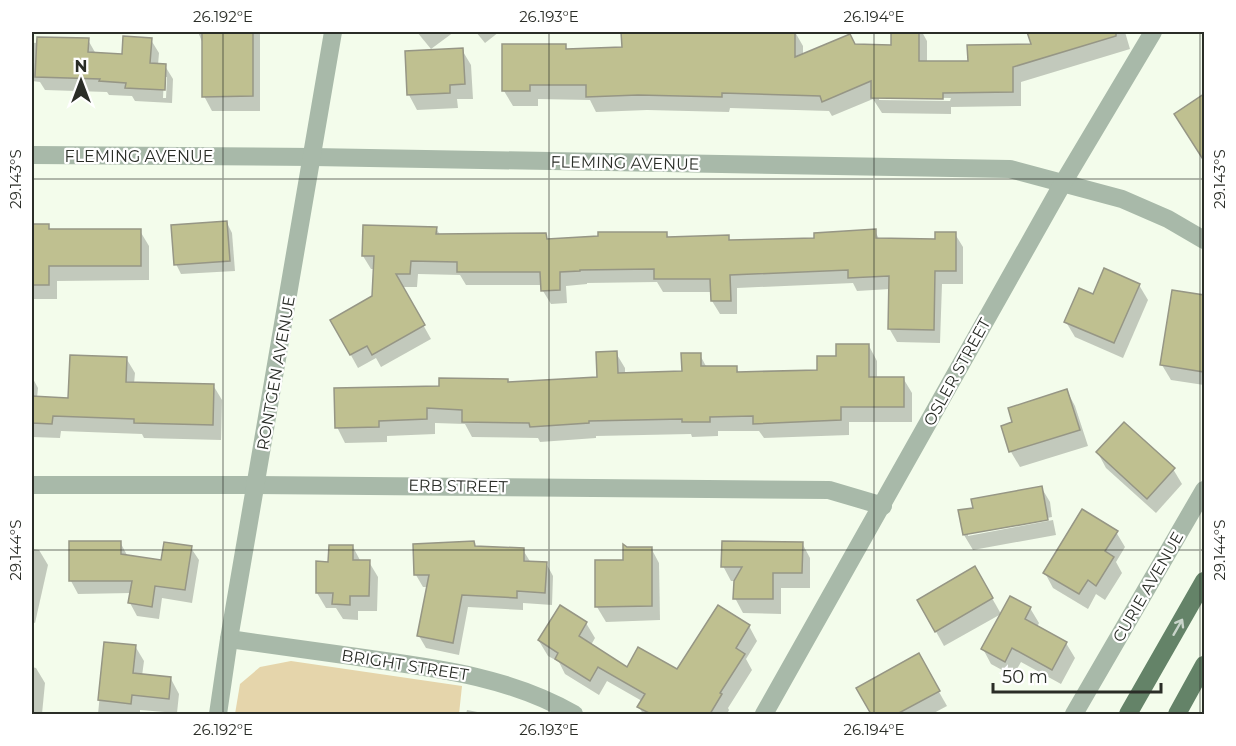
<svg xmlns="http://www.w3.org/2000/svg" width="1236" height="746" font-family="Montserrat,sans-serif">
<rect width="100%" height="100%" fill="#f3fceb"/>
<!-- green -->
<polygon fill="#e5d5ab" points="291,661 462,686 459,714 235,714 240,684 260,667"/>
<!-- shadow -->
<g fill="#0003" fill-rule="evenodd">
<polygon points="198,32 260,32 260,111 212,111 204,96 203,44"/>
<polygon points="417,32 454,32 431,49"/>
<polygon points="476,32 499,32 485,43"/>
<path d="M 623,32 L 795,32 L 803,46 L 803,55 L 856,46 L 892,47 L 893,32 L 922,32 L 927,41 L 927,62 L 969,62 L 1033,46 L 1029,32 L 1125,32 L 1130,49 L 1021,82 L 1021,106 L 951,107 L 951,114 L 882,113 L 873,99 L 832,116 L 829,111 L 730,108 L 729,112 L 647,110 L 596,112 L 590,100 L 538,99 L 538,106 L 513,106 L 504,91 L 565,45 L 568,51 L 623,49 ZM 879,97 L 951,98 L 950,101 L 879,100 Z"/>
<path d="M 88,40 L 96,54 L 123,56 L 151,40 L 159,53 L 158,65 L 165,66 L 173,79 L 172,103 L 135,101 L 132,96 L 109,95 L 107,92 L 45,90 L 40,82 L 32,81 L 32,43 ZM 164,77 L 167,77 L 166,98 L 163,98 Z"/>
<polygon points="462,50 471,65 473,99 457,99 458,108 417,110 409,95"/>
<polygon points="1204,96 1204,161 1176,115"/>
<polygon points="227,223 232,233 235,271 181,274 176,264"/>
<polygon points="32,226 48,226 51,231 140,231 149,246 149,280 57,281 57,299 32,299"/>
<polygon points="364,226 436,228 440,235 545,235 548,240 666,233 669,238 728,237 731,241 816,240 875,231 879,239 936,240 955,234 963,247 963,284 942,284 940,343 897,342 889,328 890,289 857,291 853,283 737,288 737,314 720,314 712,301 712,292 663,292 657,282 587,283 587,284 566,286 567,303 551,304 543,291 543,285 466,285 460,275 418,274 417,287 402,287 431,339 381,367 376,358 358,368 332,321 374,297 375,269 371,269 363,256"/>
<polygon points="1139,285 1148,300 1123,358 1075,337 1066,322 1094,296"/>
<polygon points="1173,292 1204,297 1204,385 1171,380 1162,365"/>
<polygon points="869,346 877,361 877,378 903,378 912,393 912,422 849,422 849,435 764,438 759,431 718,431 718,436 692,437 691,434 596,436 596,438 540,442 538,438 472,437 465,424 435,423 435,434 387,436 387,442 345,443 337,427 440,387 507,380 509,384 598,378 616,353 625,368 625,374 683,373 700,355 707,368 736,367 739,373 818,372 837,357"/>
<polygon points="126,358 135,373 134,384 213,385 222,400 221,440 144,438 142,434 61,431 60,438 32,437 32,377 38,388 37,398 70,400"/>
<polygon points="1067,391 1075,406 1088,446 1020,467 1011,452 1003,427 1014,423"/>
<polygon points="1098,453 1173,469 1182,484 1156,513 1106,468"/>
<polygon points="1041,487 1050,502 1052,517 968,533 968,536 1053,520 1056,535 973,550 964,535 974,509"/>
<polygon points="1116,532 1125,547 1116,562 1122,573 1105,600 1096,594 1088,609 1053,588 1045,573"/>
<polygon points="120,542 127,555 162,562 191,548 199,560 192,603 162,598 159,619 137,616 130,603 131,593 78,594 71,581"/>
<polygon points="473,542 476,547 523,550 531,563 546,563 553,576 552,605 523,603 523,610 468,607 459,655 426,648 419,636 428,587 423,587 416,575"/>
<polygon points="802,543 810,558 810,588 781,588 781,614 743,613 735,598 735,581 731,581 723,566"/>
<polygon points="353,547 361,562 369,562 378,577 377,611 358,611 358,620 343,619 336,608 326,608 317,593 330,563"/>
<polygon points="651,548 659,563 660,620 606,622 597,607 625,561"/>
<polygon points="32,549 39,550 48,565 35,623 32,622"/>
<polygon points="975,568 1001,614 944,646 919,601"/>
<polygon points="1030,608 1039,623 1037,627 1066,643 1075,658 1061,684 1021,662 1013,676 991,664 983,649"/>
<polygon points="586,623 595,638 591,645 627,669 677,671 749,626 757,641 746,659 752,670 728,708 729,710 727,714 643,714 639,707 642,701 607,681 599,695 565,674 559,662 548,656 539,641"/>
<polygon points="105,643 135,646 144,661 142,676 171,679 179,694 177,713 140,710 140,714 98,714"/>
<polygon points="918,655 947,706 932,714 873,714 858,689"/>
<polygon points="32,667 36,668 45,683 42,714 32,714"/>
<polygon points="467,710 488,714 489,714 466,714"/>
</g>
<!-- building -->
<g fill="#bfc090" stroke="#969685" stroke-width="1.5">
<polygon points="202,32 253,32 253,96 202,97"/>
<polygon points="621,32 795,32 795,57 850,34 855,44 891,45 891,32 919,32 919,61 968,61 967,45 1031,44 1027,32 1116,32 1116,36 1013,67 1013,92 943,93 943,99 871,98 871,81 822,102 820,96 722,93 722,97 638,95 586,97 586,85 530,85 530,91 502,91 502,44 566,44 566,49 622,47"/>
<polygon points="123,36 152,38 150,63 166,64 165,90 125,88 126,83 99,81 100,79 35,77 37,37 89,38 88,52 122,54"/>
<polygon points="463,48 465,84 450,85 450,93 407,95 405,51"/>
<polygon points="1204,94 1204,161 1174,114"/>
<polygon points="227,221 230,261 174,265 171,225"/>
<polygon points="32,224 49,224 49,229 141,229 141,266 49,266 49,285 32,285"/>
<polygon points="363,225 437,227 436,234 546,233 547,239 598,236 598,232 667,232 667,237 729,235 729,240 814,238 814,233 876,229 876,238 935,239 935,232 956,232 956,271 935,271 934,330 888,329 889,276 848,278 848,270 730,275 731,301 711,301 710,279 654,279 654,269 580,270 580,271 560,272 560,290 541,291 540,272 457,272 457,262 411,261 410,274 396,274 425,325 372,355 367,346 350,355 330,320 372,296 374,256 362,256"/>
<polygon points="1104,268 1140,284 1114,343 1064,322 1079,288 1093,294"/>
<polygon points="1172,290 1204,295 1204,372 1160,365"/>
<polygon points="836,344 869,344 869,377 904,377 904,407 841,407 841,420 753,424 753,416 710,417 710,422 682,422 682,419 589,421 589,423 530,427 529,423 462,422 462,410 427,408 427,419 379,421 379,427 335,428 334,388 439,386 439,378 508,379 508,382 597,377 596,352 617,351 618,373 682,371 681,353 701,353 701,366 737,366 737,372 817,370 817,356 836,356"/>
<polygon points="70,355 127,357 126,382 214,384 213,425 134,423 134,419 53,416 52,424 32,423 32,396 68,398"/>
<polygon points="1067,389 1080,430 1009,452 1001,426 1012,422 1008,408"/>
<polygon points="1124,422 1175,468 1147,499 1096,452"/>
<polygon points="1042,486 1048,520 963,535 958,510 973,508 971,499"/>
<polygon points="1082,509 1118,531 1105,551 1114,557 1096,586 1088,580 1079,594 1043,573"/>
<polygon points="69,541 121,541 121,554 161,560 164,542 192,546 185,590 155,586 152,607 128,603 132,581 69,581"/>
<polygon points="474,541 475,546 524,548 524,561 547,562 545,593 517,591 517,598 462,595 453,643 417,636 429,575 414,575 413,544"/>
<polygon points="722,541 803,542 802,573 773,573 773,599 733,599 734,581 742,567 721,567"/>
<polygon points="623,544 627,547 652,547 652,606 595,607 595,560 623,560"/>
<polygon points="329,545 353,545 353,560 370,560 369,596 350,596 350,605 332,604 333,593 316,593 316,561 328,562"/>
<polygon points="975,566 993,598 935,632 917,600"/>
<polygon points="1010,596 1031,607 1025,619 1067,642 1052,670 1012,648 1005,662 981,649"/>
<polygon points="560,605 587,622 579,636 627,667 638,647 677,669 718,605 750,625 736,648 745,654 720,693 722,694 710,714 651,714 637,707 645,694 598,667 590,681 555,659 558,653 538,640"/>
<polygon points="104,642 136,645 133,673 171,677 169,699 132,695 131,704 98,700"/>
<polygon points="919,653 940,691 897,714 871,714 856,688"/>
</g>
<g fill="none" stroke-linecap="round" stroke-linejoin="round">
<!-- minor -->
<g stroke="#a8b9a9" stroke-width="18">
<polyline points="32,155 313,157 1010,169 1122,199 1168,219 1204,240"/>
<polyline points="32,485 256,485 829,490 883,506"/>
<path d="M 229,639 C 277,646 324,652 371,659 C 443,669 511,678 574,714"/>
<polyline points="218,714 229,639 333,32"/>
<polyline points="764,714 1063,183 1153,32"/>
<polyline points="1074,714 1204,490"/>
</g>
<!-- primary -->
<g stroke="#648368" stroke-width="18">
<polyline points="1128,714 1204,581"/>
<polyline points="1177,714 1204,665"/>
</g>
</g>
<!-- one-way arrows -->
<defs><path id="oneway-shaft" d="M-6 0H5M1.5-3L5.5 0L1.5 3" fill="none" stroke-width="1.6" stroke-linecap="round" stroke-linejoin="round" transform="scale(1.5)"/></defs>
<use stroke="#c9d4ca" href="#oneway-shaft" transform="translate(1178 627) rotate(-60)"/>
<!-- ticks -->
<path fill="none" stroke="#2a2d27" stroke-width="1.5" stroke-opacity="0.45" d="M 223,32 L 223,714M 549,32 L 549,714M 874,32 L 874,714M 1200,32 L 1200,714M 32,179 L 1204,179M 32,550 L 1204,550"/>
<g text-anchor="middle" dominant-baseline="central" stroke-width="4.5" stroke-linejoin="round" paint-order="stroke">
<!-- street labels -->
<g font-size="16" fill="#2a2d27" stroke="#fff">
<text x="139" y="156">FLEMING AVENUE</text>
<text transform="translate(625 163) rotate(1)">FLEMING AVENUE</text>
<text transform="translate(957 372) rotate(-61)">OSLER STREET</text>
<text transform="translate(276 373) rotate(-80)">RONTGEN AVENUE</text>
<text transform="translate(458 486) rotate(1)">ERB STREET</text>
<text transform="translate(1148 587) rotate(-60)">CURIE AVENUE</text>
<text transform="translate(405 665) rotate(9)">BRIGHT STREET</text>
</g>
</g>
<!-- border -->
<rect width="1236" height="746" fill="none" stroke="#ffffff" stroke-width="66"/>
<!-- north arrow -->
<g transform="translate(81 81)" stroke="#ffffff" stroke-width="4.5" paint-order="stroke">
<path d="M0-4.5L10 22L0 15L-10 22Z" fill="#2a2d27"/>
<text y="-9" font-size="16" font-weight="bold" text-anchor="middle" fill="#2a2d27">N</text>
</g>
<!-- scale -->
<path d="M993 683v9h168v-9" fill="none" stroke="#2a2d27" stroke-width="3"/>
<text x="1002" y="683" font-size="18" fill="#2a2d27" stroke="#ffffff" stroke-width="4.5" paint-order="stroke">50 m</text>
<rect x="33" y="33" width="1170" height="680" fill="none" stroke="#2a2d27" stroke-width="2"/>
<g font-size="15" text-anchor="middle" fill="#2a2d27">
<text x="223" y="22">26.192°E</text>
<text x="549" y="22">26.193°E</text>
<text x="874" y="22">26.194°E</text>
<text transform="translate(16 179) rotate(-90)" y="5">29.143°S</text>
<text transform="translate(1220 179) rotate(-90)" y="5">29.143°S</text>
<text transform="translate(16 550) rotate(-90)" y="5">29.144°S</text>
<text transform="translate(1220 550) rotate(-90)" y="5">29.144°S</text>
<text x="223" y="735">26.192°E</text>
<text x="549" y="735">26.193°E</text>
<text x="874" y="735">26.194°E</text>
</g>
</svg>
